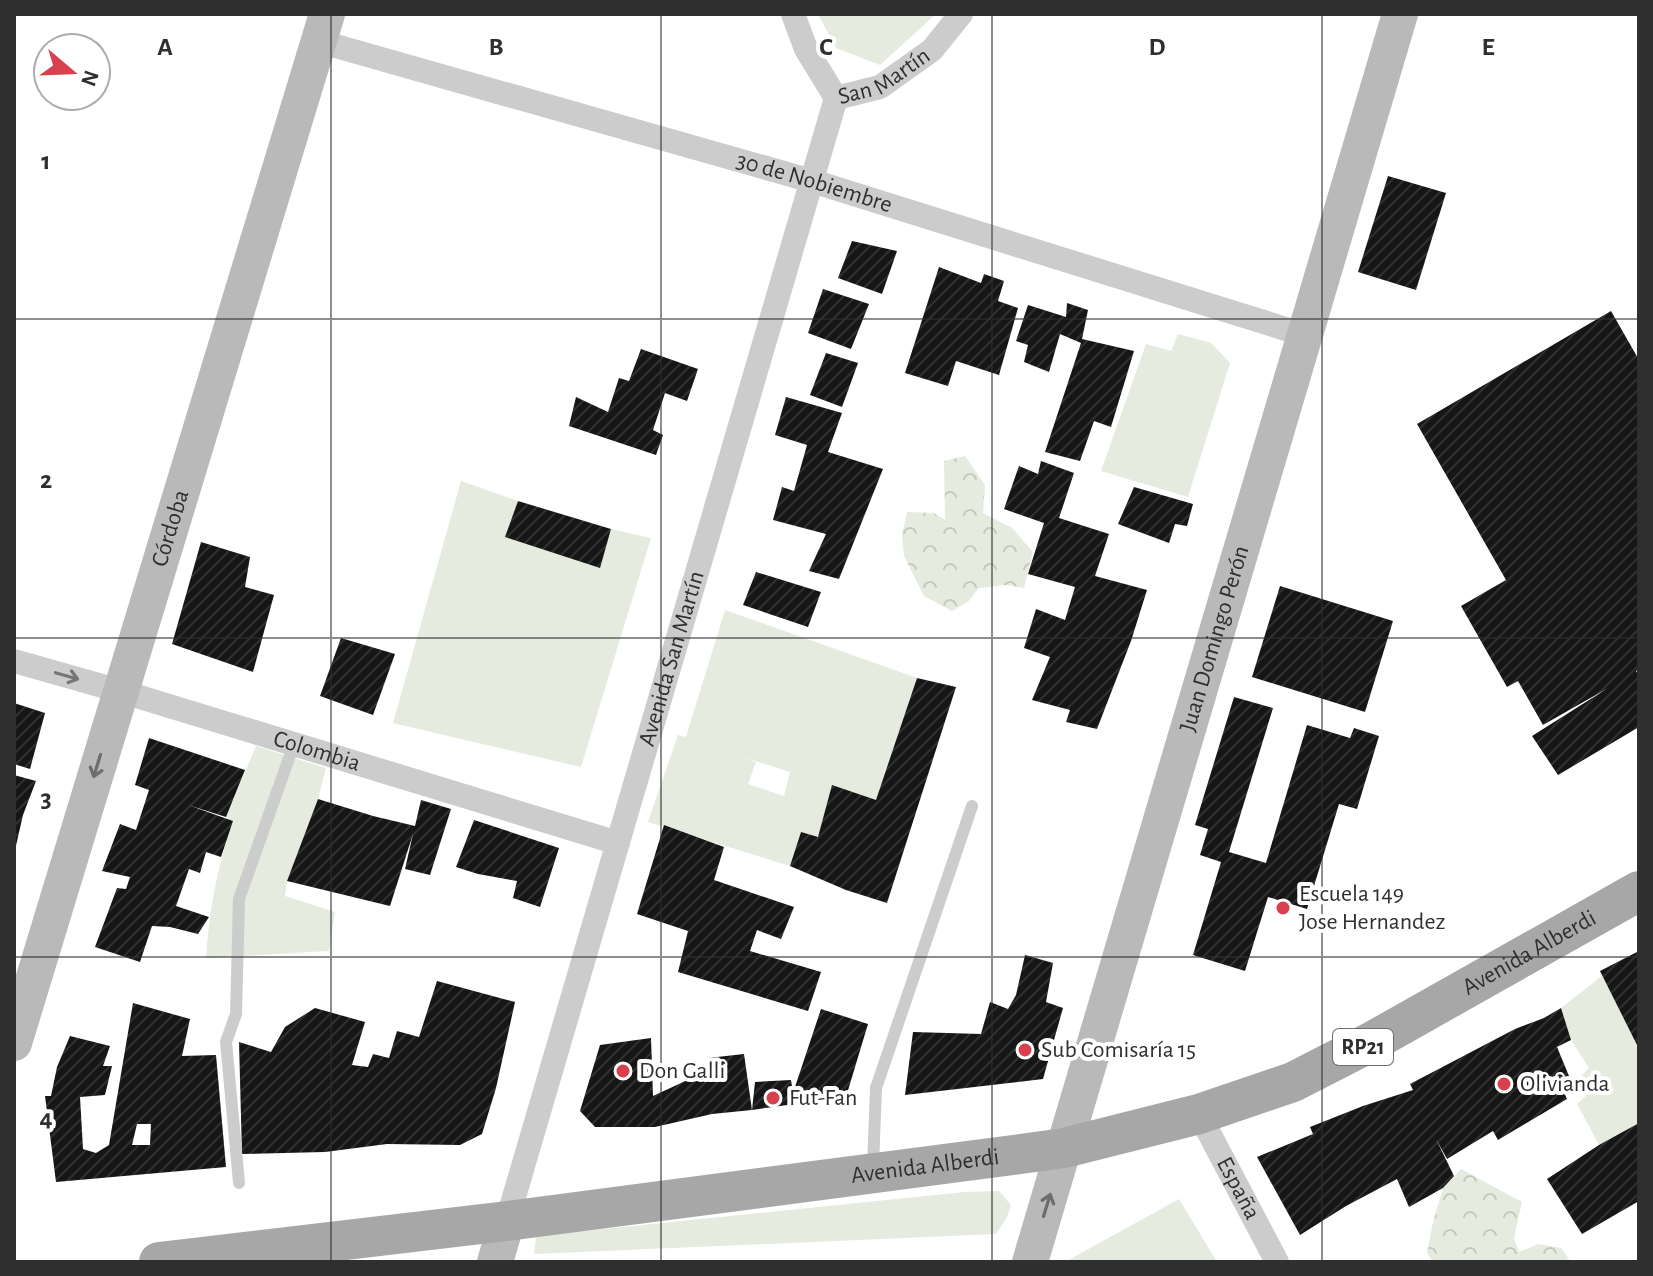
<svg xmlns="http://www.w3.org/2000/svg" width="1653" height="1276" font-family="'Alegreya Sans',sans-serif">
<defs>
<pattern id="forest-crowns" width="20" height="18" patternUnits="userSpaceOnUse" patternTransform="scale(2)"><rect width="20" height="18" fill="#e5ebde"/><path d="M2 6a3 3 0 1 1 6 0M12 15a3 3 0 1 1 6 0" fill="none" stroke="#c5cabf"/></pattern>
<pattern id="building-hatch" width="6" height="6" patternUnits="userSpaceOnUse" patternTransform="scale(2)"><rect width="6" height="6" fill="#161616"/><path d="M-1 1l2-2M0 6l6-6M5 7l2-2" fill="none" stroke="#303030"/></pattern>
</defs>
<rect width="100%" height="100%" fill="#fff"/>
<!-- green -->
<g fill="#e5ebde" fill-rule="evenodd">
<polygon points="818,14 936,14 880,65 836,48"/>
<polygon points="1178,334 1211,343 1230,363 1188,497 1101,471 1146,344 1171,351"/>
<polygon points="461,481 518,501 506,537 599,567 611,529 651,538 581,767 393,723"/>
<path d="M 725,610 L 917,678 L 876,800 L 818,837 L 801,833 L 790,866 L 648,822 L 678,735 L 686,737 ZM 743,757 L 790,772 L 784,796 L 748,784 L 756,762 Z"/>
<path d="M 256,746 L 326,768 L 318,799 L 287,881 L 285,896 L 335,912 L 329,951 L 206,958 C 209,911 217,867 233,822 L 226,817 Z"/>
<polygon points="1603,975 1639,1049 1639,1123 1599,1145 1577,1104 1586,1096 1577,1081 1589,1068 1571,1040 1561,1008"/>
<polygon points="999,1191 1011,1205 1007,1217 996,1234 534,1254 536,1236 965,1192"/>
<polygon points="1179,1199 1217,1262 1065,1262"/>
</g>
<!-- forest -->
<g fill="url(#forest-crowns)">
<polygon points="965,456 985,485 983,513 1012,528 1033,552 1024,588 1006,585 979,588 968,602 952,611 924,596 904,556 902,535 907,512 934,513 945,520 944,461"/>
<polygon points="1461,1169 1522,1202 1514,1238 1519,1252 1538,1244 1561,1248 1571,1262 1433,1262 1427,1253 1433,1222 1443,1188"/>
</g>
<!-- building -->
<g fill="url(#building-hatch)" fill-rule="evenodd">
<polygon points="1388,176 1446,193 1416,290 1358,272"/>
<polygon points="852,241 897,251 882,294 838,278"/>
<polygon points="939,267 981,283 984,274 1004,281 998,301 1018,308 999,375 956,361 948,386 905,373"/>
<polygon points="823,289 869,304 851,349 808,333"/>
<polygon points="1067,303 1088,310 1082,339 1134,351 1111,427 1094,421 1080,461 1045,452 1081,343 1060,334 1049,372 1024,362 1028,345 1016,341 1028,305 1066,317"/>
<polygon points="1611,311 1639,360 1639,669 1636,671 1639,676 1639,727 1558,775 1532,736 1608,688 1543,725 1518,681 1507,687 1461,606 1506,580 1417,424"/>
<polygon points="641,349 698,369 687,401 665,393 653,430 663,435 656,455 569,426 576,397 608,412 619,378 629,381"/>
<polygon points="826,353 858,363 842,407 810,395"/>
<polygon points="786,397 842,413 828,452 883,469 839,579 809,571 826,534 773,520 782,487 794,491 807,445 775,435"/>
<polygon points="1041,461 1074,473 1059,518 1109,534 1095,576 1147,590 1131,641 1097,729 1066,722 1070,710 1032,700 1050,657 1024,648 1036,609 1065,620 1075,587 1028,574 1044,523 1004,509 1019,466 1038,474"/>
<polygon points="1134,487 1193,504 1187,526 1175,524 1169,543 1118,524"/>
<polygon points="518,501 611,529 600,568 505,537"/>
<polygon points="201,542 250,557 245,587 274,595 253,672 172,644"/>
<polygon points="756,572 821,592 808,627 743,605"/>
<polygon points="1280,586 1393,621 1365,712 1252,677"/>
<polygon points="341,638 395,654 373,715 320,696"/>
<polygon points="917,678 956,687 887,903 846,890 790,866 801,832 818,837 832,785 876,800"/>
<polygon points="1234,697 1273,708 1229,852 1266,863 1307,725 1350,738 1354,728 1379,736 1357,809 1339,804 1307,909 1268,897 1245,971 1193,955 1221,862 1200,855 1208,829 1195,825"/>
<polygon points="14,703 45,713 30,769 14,764"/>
<polygon points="149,738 245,770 226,817 188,805 233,821 221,857 206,852 200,873 189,869 176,906 209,917 198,934 170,927 152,926 140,962 95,947 117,888 126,889 130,877 102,871 120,824 136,830 149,790 135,785"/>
<polygon points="14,775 36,781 23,815 15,850"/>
<polygon points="318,799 373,816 415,826 421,800 451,809 430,875 405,869 413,834 390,906 287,881"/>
<polygon points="474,820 559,848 540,907 513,898 517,881 478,874 456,867"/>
<polygon points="664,825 724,847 714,880 794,907 781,939 757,930 750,951 821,972 808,1011 678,972 688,931 637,914"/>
<polygon points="1639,951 1639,1049 1600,971"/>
<polygon points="1025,955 1053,963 1046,1002 1063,1008 1043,1079 905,1095 913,1032 981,1034 990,1002 1008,1009 1016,995"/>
<polygon points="437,981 515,1002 496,1088 482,1134 460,1145 387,1144 325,1152 242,1154 239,1042 271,1052 285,1027 315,1008 365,1022 352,1065 368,1067 373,1054 389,1058 397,1031 419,1037"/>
<path d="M 133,1003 L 190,1019 L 182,1056 L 216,1055 L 226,1167 L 56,1182 L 45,1096 L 51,1096 L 57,1067 L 70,1036 L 110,1046 L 103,1066 L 112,1066 L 105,1095 L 80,1097 L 83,1149 L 96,1153 L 109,1145 ZM 137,1124 L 151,1124 L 150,1145 L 132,1145 Z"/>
<polygon points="1561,1008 1571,1040 1557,1047 1569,1076 1559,1081 1567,1099 1498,1140 1493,1131 1447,1159 1436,1139 1454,1176 1443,1188 1409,1207 1397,1179 1346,1206 1300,1235 1257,1157 1313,1134 1310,1127 1363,1106 1413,1090 1410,1084 1515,1029 1544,1018"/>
<polygon points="821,1009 868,1024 846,1097 810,1104 793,1093 794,1104 752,1110 712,1114 655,1127 595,1127 580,1111 600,1045 651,1038 653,1096 709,1070 708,1058 744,1054 752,1110 755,1082 791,1080 793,1093"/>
<polygon points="1639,1123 1639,1201 1582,1234 1547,1179 1599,1145"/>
</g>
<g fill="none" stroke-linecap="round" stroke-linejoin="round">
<!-- lane -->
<g stroke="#ccc" stroke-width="12">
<polyline points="873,1166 876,1088 972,806"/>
<polyline points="239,1183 226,1042 236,1014 239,899 294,744"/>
</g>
<!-- street -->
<g stroke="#ccc" stroke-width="24">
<path id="s1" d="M 793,14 L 806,49 L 836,98 L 880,87 L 932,50 L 961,14"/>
<path id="s2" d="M 318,41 L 812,181 L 1305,335"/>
<path id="s3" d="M 14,661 L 120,691 L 618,843"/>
<path id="s4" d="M 1199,1114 L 1277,1262"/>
<path id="s5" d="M 507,1221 L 836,98"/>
</g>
<!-- secondary -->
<g stroke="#b9b9b9" stroke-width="36">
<path id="s6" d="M 14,1043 L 327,14"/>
<polyline points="495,1262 507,1221"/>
<path id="s7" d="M 1030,1262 L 1400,14"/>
</g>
<!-- primary -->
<path stroke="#a7a7a7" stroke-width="40" id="s8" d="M 159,1262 L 507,1221 L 1013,1155 L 1064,1148 L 1199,1114 L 1293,1082 L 1373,1041 L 1639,891"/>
</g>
<!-- one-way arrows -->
<defs><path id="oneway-shaft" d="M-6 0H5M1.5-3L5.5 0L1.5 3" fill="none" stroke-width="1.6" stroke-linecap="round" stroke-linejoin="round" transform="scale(2)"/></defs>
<use stroke="#767676" href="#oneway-shaft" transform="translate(67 676) rotate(16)"/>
<g stroke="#6d6d6d">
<use href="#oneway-shaft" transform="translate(97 766) rotate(107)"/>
<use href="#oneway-shaft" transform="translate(1047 1205) rotate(-73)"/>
</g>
<!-- grid -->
<path fill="none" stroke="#2f2f2f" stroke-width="2" stroke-opacity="0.55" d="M 331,14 L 331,1262M 661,14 L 661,1262M 992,14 L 992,1262M 1322,14 L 1322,1262M 14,319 L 1639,319M 14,638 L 1639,638M 14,957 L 1639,957"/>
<!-- markers -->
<g fill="#d7404c" stroke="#fff" stroke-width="3">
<circle cx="1283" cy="908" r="8"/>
<circle cx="1025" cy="1050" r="8"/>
<circle cx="623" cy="1071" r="8"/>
<circle cx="1504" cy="1084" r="8"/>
<circle cx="773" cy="1098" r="8"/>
</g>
<g text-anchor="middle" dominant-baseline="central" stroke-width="8" stroke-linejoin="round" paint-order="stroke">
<!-- shield labels -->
<rect fill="#fff" stroke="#6d6d6d" stroke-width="2" x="1333" y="1029" width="60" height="36" rx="6"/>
<g font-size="22" font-weight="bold" fill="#2f2f2f">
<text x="1363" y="1047">RP21</text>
</g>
<!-- street labels -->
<g font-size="24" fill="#2f2f2f" stroke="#fff">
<text stroke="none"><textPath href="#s1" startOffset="148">San Martín</textPath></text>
<text stroke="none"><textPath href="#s2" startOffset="516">30 de Nobiembre</textPath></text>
<text stroke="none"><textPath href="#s6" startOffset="538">Córdoba</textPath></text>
<text stroke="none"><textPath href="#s7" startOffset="650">Juan Domingo Perón</textPath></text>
<text stroke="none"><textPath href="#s5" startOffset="586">Avenida San Martín</textPath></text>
<text stroke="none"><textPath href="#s3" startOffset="316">Colombia</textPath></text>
<text stroke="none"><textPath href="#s8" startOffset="1420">Avenida Alberdi</textPath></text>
<text stroke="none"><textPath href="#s8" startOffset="772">Avenida Alberdi</textPath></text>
<text stroke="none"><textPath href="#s4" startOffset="84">España</textPath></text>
</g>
<!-- poi labels -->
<g font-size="24" fill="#2f2f2f" stroke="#fff" text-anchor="start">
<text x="1299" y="894">Escuela 149<tspan x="1299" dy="28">Jose Hernandez</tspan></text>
<text x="1041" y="1050">Sub Comisaría 15</text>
<text x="639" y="1071">Don Galli</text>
<text x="1520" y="1084">Olivianda</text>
<text x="789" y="1098">Fut-Fan</text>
</g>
</g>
<g font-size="26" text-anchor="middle" font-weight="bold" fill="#2f2f2f" stroke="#fff" stroke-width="8" stroke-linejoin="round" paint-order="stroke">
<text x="165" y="55">A</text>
<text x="496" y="55">B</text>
<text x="826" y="55">C</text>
<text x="1157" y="55">D</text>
<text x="1488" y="55">E</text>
<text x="46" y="169">1</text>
<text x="46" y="488">2</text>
<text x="46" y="807">3</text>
<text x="46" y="1126">4</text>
</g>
<!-- border -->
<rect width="1653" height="1276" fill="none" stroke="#2f2f2f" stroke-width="32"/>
<!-- north arrow -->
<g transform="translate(72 72) rotate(109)"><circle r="38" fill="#ffffff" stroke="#acacac" stroke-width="2"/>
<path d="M0-6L14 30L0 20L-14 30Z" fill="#d7404c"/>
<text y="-12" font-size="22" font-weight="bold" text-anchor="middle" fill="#2f2f2f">N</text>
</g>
</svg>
